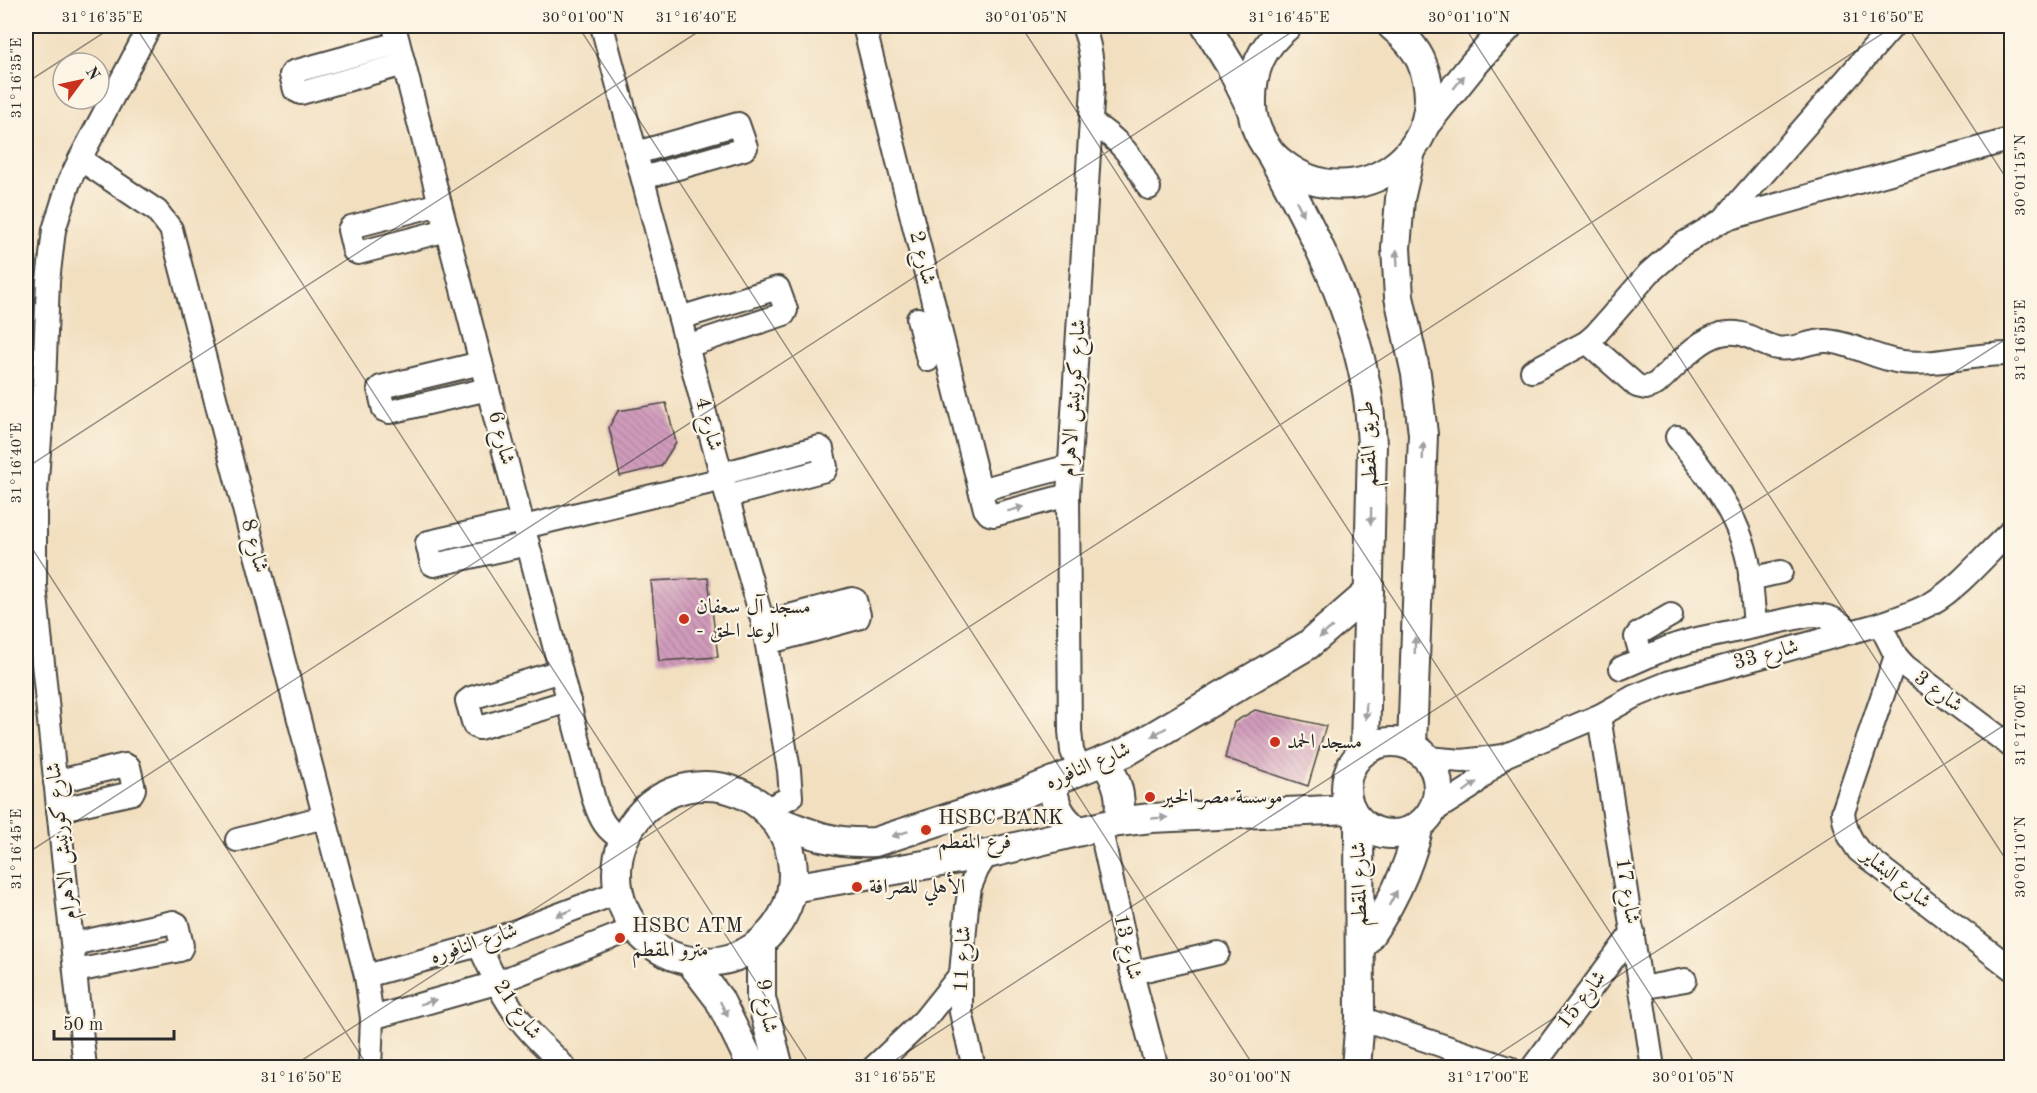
<svg xmlns="http://www.w3.org/2000/svg" width="2037" height="1093" font-family="'Old Standard TT',Amiri,serif">
<defs>
<pattern id="building-back-hatch" width="6" height="6" patternUnits="userSpaceOnUse" patternTransform="scale(1.5)"><rect width="6" height="6" fill="#d19cbc"/><path d="M-1 5l2 2M0 0l6 6M5-1l2 2" fill="none" stroke="#aa7f99"/></pattern>
</defs>
<rect width="100%" height="100%" fill="#fcf5e5"/>
<filter id="ink" filterUnits="userSpaceOnUse"><feTurbulence type="fractalNoise" baseFrequency=".0167" numOctaves="2"/><feDisplacementMap in="SourceGraphic" scale="12" xChannelSelector="R" yChannelSelector="G"/><feConvolveMatrix kernelMatrix="1 2 1 2 8 2 1 2 1" color-interpolation-filters="sRGB"/></filter>
<filter id="wash" filterUnits="userSpaceOnUse"><feTurbulence type="fractalNoise" baseFrequency=".008" numOctaves="4" result="noise"/><feDisplacementMap in="SourceGraphic" scale="24" xChannelSelector="R" yChannelSelector="G"/><feGaussianBlur stdDeviation="1.35" result="paint"/><feColorMatrix in="noise" values="0 0 0 0 0 0 0 0 0 0 0 0 0 0 0 0 0 1.4 0 .05"/><feComposite in="paint" operator="in"/></filter>
<g filter="url(#wash)">
<rect width="100%" height="100%" fill="#f2dfc0"/>
<g id="blocks">
<!-- building -->
<g fill="url(#building-back-hatch)">
<polygon points="666,403 676,442 661,466 620,476 609,427 618,411"/>
<polygon points="708,578 718,657 659,661 651,581"/>
<polygon points="1255,710 1326,726 1308,786 1225,758 1234,722"/>
</g>
</g>
</g>
<g filter="url(#ink)">
<use href="#blocks" fill-opacity="0" stroke="#494641" stroke-width="1.5"/>
<g fill="none" stroke-linecap="round" stroke-linejoin="round">
<defs>
<g id="minor">
<path d="M 394,26 L 594,800 C 600,819 606,831 624,840"/>
<polyline points="602,26 727,496 763,623 789,770 791,797 765,810"/>
<polyline points="864,26 985,509 989,514 994,515 1068,495"/>
<polyline points="398,43 293,72 291,75 295,90 301,93 404,64"/>
<path d="M 1091,122 C 1120,140 1134,158 1149,188"/>
<polyline points="636,153 738,124 746,147 744,149 643,178"/>
<polyline points="80,159 157,211 171,229 366,976 372,1018 370,1068"/>
<polyline points="440,204 351,227 349,230 354,251 358,253 447,230"/>
<polyline points="1723,220 1893,26"/>
<polyline points="680,318 778,288 786,310 784,314 687,346"/>
<polyline points="918,319 928,360"/>
<path d="M 1587,342 L 1637,386 L 1646,388 L 1656,384 C 1676,367 1695,341 1721,334 C 1746,328 1756,344 1777,348 C 1795,351 1810,340 1827,341 C 1853,343 1876,359 1902,362 C 1939,366 1975,353 2012,354"/>
<polyline points="481,363 381,387 379,389 384,410 389,412 488,389"/>
<polyline points="1532,371 1587,342 1596,334 1649,273 1681,245 1723,220 2012,139"/>
<path d="M 1677,437 C 1706,473 1738,514 1748,561 C 1752,582 1753,604 1755,626"/>
<polyline points="722,474 819,447 822,449 826,467 825,470 727,496"/>
<polyline points="980,490 1070,466"/>
<polyline points="522,521 429,542 427,543 432,564 434,565 528,544"/>
<polyline points="524,527 723,479"/>
<polyline points="1750,579 1781,572"/>
<polyline points="763,623 852,599 855,600 859,615 858,618 767,643"/>
<polyline points="1880,624 1896,656 1905,666 2012,747"/>
<path d="M 1896,656 L 1843,812 C 1845,828 1849,838 1859,851 L 2012,969"/>
<polyline points="1642,658 1636,637 1638,634 1671,615"/>
<path d="M 1621,668 L 1667,648 L 1692,640 L 1810,615 C 1830,615 1836,619 1851,632"/>
<polyline points="561,671 471,698 467,701 474,725 479,728 569,701"/>
<polyline points="1599,716 1653,1068"/>
<path d="M 1427,758 L 1462,761 L 1504,756 L 1599,716 L 1633,697 L 1670,682 L 1880,624 C 1898,618 1916,612 1932,603 C 1961,586 1987,553 2012,530"/>
<path d="M 1080,770 L 1072,751 L 1070,731 L 1068,495 L 1093,87 C 1093,66 1091,46 1083,26"/>
<polyline points="55,782 125,765 129,767 134,789 132,793 58,810"/>
<polyline points="1432,812 1470,788 1504,756"/>
<polyline points="1100,826 1132,973 1157,1068"/>
<polyline points="237,840 324,817"/>
<polyline points="73,944 173,922 177,924 182,946 180,950 76,971"/>
<path d="M 479,945 C 492,974 505,1003 526,1027 C 538,1042 553,1053 565,1068"/>
<polyline points="1132,973 1218,953"/>
<polyline points="366,976 479,945 619,892"/>
<polyline points="1641,988 1685,980"/>
<polyline points="372,1018 496,983 636,928"/>
<polyline points="1360,1018 1509,1068"/>
<polyline points="85,1068 35,586 35,506 44,385 48,281 54,230 69,182 80,159 150,26"/>
<polyline points="873,1068 924,1020 961,974"/>
<polyline points="974,1068 961,1012 961,974 967,906 970,887 977,870 987,854"/>
<polyline points="1532,1068 1633,932"/>
</g>
<g id="major">
<polyline points="1206,26 1230,65 1251,108"/>
<path d="M 1287,26 C 1261,47 1251,71 1252,105 C 1252,127 1266,152 1283,164 C 1357,222 1458,148 1421,61 C 1415,47 1404,36 1392,26"/>
<polyline points="1424,126 1473,65 1508,26"/>
<polyline points="1411,151 1400,199 1396,248 1399,297 1416,374 1423,434 1412,746"/>
<path d="M 1272,156 C 1314,231 1355,313 1368,398 C 1370,413 1371,429 1372,444 L 1365,750"/>
<circle cx="1392" cy="788" r="46"/>
<path d="M 1103,761 C 1118,779 1123,798 1118,822"/>
<path d="M 1053,781 C 1053,804 1060,818 1078,831"/>
<circle cx="705" cy="874" r="88"/>
<path d="M 773,819 C 812,835 833,844 875,842 L 1022,794 L 1126,752 L 1308,645 L 1369,592"/>
<polyline points="792,888 987,854 1118,822 1151,818 1351,809"/>
<polyline points="761,943 761,998 779,1068"/>
<path d="M 1361,947 C 1390,910 1408,871 1419,826"/>
<polyline points="690,961 719,999 753,1068"/>
<polyline points="1356,1068 1360,1018 1359,820"/>
</g>
</defs>
<!-- minor casing -->
<use href="#minor" stroke="#494641" stroke-width="26"/>
<!-- major casing -->
<use href="#major" stroke="#494641" stroke-width="32"/>
<!-- minor -->
<use href="#minor" stroke="#fff" stroke-width="22"/>
<!-- major -->
<use href="#major" stroke="#fff" stroke-width="28"/>
</g>
<!-- one-way arrows -->
<defs><path id="oneway-solid" d="M-6-.8H1V-3.2L6.5 0L1 3.2V.8H-6Z" transform="scale(1.5)"/></defs>
<g fill="#a0a0a0">
<use href="#oneway-solid" transform="translate(1459 82) rotate(-51)"/>
<use href="#oneway-solid" transform="translate(1300 208) rotate(64)"/>
<use href="#oneway-solid" transform="translate(1397 258) rotate(-93)"/>
<use href="#oneway-solid" transform="translate(1423 451) rotate(-88)"/>
<use href="#oneway-solid" transform="translate(1016 509) rotate(-15)"/>
<use href="#oneway-solid" transform="translate(1371 516) rotate(91)"/>
<use href="#oneway-solid" transform="translate(1326 632) rotate(140)"/>
<use href="#oneway-solid" transform="translate(1415 645) rotate(-88)"/>
<use href="#oneway-solid" transform="translate(1366 711) rotate(91)"/>
<use href="#oneway-solid" transform="translate(1159 732) rotate(150)"/>
<use href="#oneway-solid" transform="translate(1470 787) rotate(-37)"/>
<use href="#oneway-solid" transform="translate(1159 818) rotate(-3)"/>
<use href="#oneway-solid" transform="translate(900 834) rotate(162)"/>
<use href="#oneway-solid" transform="translate(1393 898) rotate(-62)"/>
<use href="#oneway-solid" transform="translate(564 913) rotate(159)"/>
<use href="#oneway-solid" transform="translate(428 1002) rotate(-16)"/>
<use href="#oneway-solid" transform="translate(724 1009) rotate(63)"/>
</g>
</g>
<!-- ticks -->
<path fill="none" stroke="#2b2b2b" stroke-width="1.5" stroke-opacity="0.45" d="M 135,26 L 812,1068M 578,26 L 1255,1068M 1021,26 L 1698,1068M 1464,26 L 2012,869M 1907,26 L 2012,187M 26,83 L 114,26M 26,468 L 707,26M 26,539 L 369,1068M 26,854 L 1301,26M 290,1068 L 1894,26M 883,1068 L 2012,335M 1477,1068 L 2012,720"/>
<!-- markers -->
<g fill="#c8321e" stroke="#fcf5e5" stroke-width="2">
<circle cx="684" cy="619" r="6"/>
<circle cx="1275" cy="742" r="6"/>
<circle cx="1150" cy="797" r="6"/>
<circle cx="926" cy="830" r="6"/>
<circle cx="857" cy="887" r="6"/>
<circle cx="620" cy="938" r="6"/>
</g>
<g text-anchor="middle" dominant-baseline="central" stroke-width="4.5" stroke-linejoin="round" paint-order="stroke">
<!-- street labels -->
<g font-size="21" fill="#2b2b2b" stroke="#fcf5e5">
<text transform="translate(922 258) rotate(76)">شارع 2</text>
<text transform="translate(1074 398) rotate(-86)">شارع كورنيش الاهرام</text>
<text transform="translate(708 424) rotate(75)">شارع 4</text>
<text transform="translate(501 438) rotate(76)">شارع 6</text>
<text transform="translate(1369 444) rotate(-93)">طريق المقطم</text>
<text transform="translate(254 546) rotate(75)">شارع 8</text>
<text transform="translate(1766 655) rotate(-15)">شارع 33</text>
<text transform="translate(1938 692) rotate(37)">شارع 3</text>
<text transform="translate(1088 766) rotate(-23)">شارع النافوره</text>
<text transform="translate(62 841) rotate(-96)">شارع كورنيش الاهرام</text>
<text transform="translate(1896 879) rotate(39)">شارع البشاير</text>
<text transform="translate(1360 884) rotate(-91)">شارع المقطم</text>
<text transform="translate(1627 891) rotate(81)">شارع 17</text>
<text transform="translate(474 944) rotate(-18)">شارع النافوره</text>
<text transform="translate(1127 947) rotate(77)">شارع 13</text>
<text transform="translate(963 959) rotate(-87)">شارع 11</text>
<text transform="translate(1582 1000) rotate(-53)">شارع 15</text>
<text transform="translate(766 1006) rotate(82)">شارع 9</text>
<text transform="translate(517 1010) rotate(55)">شارع 21</text>
</g>
<!-- poi labels -->
<g font-size="21" fill="#2b2b2b" stroke="#fcf5e5" text-anchor="start">
<text x="696" y="607">مسجد آل سعفان<tspan x="696" dy="24">- الوعد الحق</tspan></text>
<text x="1287" y="742">مسجد الحمد</text>
<text x="1162" y="797">موسسة مصر الخير</text>
<text x="938" y="818">HSBC BANK<tspan x="938" dy="24">فرع المقطم</tspan></text>
<text x="869" y="887">الأهلي للصرافة</text>
<text x="632" y="926">HSBC ATM<tspan x="632" dy="24">مترو المقطم</tspan></text>
</g>
</g>
<!-- margin -->
<rect width="2037" height="1093" fill="none" stroke="#fcf5e5" stroke-width="66"/>
<!-- north arrow -->
<g transform="translate(81 81) rotate(57)"><circle r="28" fill="#fcf5e5" stroke="#a8a49b" stroke-width="1.5"/>
<path d="M0-4.5L10 22L0 15L-10 22Z" fill="#c8321e"/>
<text y="-9" font-size="16" font-weight="bold" text-anchor="middle" fill="#2b2b2b">N</text>
</g>
<!-- scale -->
<path d="M54 1030v9h120v-9" fill="none" stroke="#2b2b2b" stroke-width="3"/>
<text x="63" y="1030" font-size="18" fill="#2b2b2b" stroke="#fcf5e5" stroke-width="4.5" paint-order="stroke">50 m</text>
<rect x="33" y="33" width="1971" height="1027" fill="none" stroke="#2b2b2b" stroke-width="2"/>
<g font-size="15" text-anchor="middle" fill="#2b2b2b">
<text x="102" y="22">31°16'35"E</text>
<text x="583" y="22">30°01'00"N</text>
<text x="696" y="22">31°16'40"E</text>
<text x="1026" y="22">30°01'05"N</text>
<text x="1289" y="22">31°16'45"E</text>
<text x="1469" y="22">30°01'10"N</text>
<text x="1883" y="22">31°16'50"E</text>
<text transform="translate(16 78) rotate(-90)" y="5">31°16'35"E</text>
<text transform="translate(2020 175) rotate(-90)" y="5">30°01'15"N</text>
<text transform="translate(2020 340) rotate(-90)" y="5">31°16'55"E</text>
<text transform="translate(16 463) rotate(-90)" y="5">31°16'40"E</text>
<text transform="translate(2020 725) rotate(-90)" y="5">31°17'00"E</text>
<text transform="translate(16 849) rotate(-90)" y="5">31°16'45"E</text>
<text transform="translate(2020 857) rotate(-90)" y="5">30°01'10"N</text>
<text x="301" y="1082">31°16'50"E</text>
<text x="895" y="1082">31°16'55"E</text>
<text x="1250" y="1082">30°01'00"N</text>
<text x="1488" y="1082">31°17'00"E</text>
<text x="1693" y="1082">30°01'05"N</text>
</g>
</svg>
